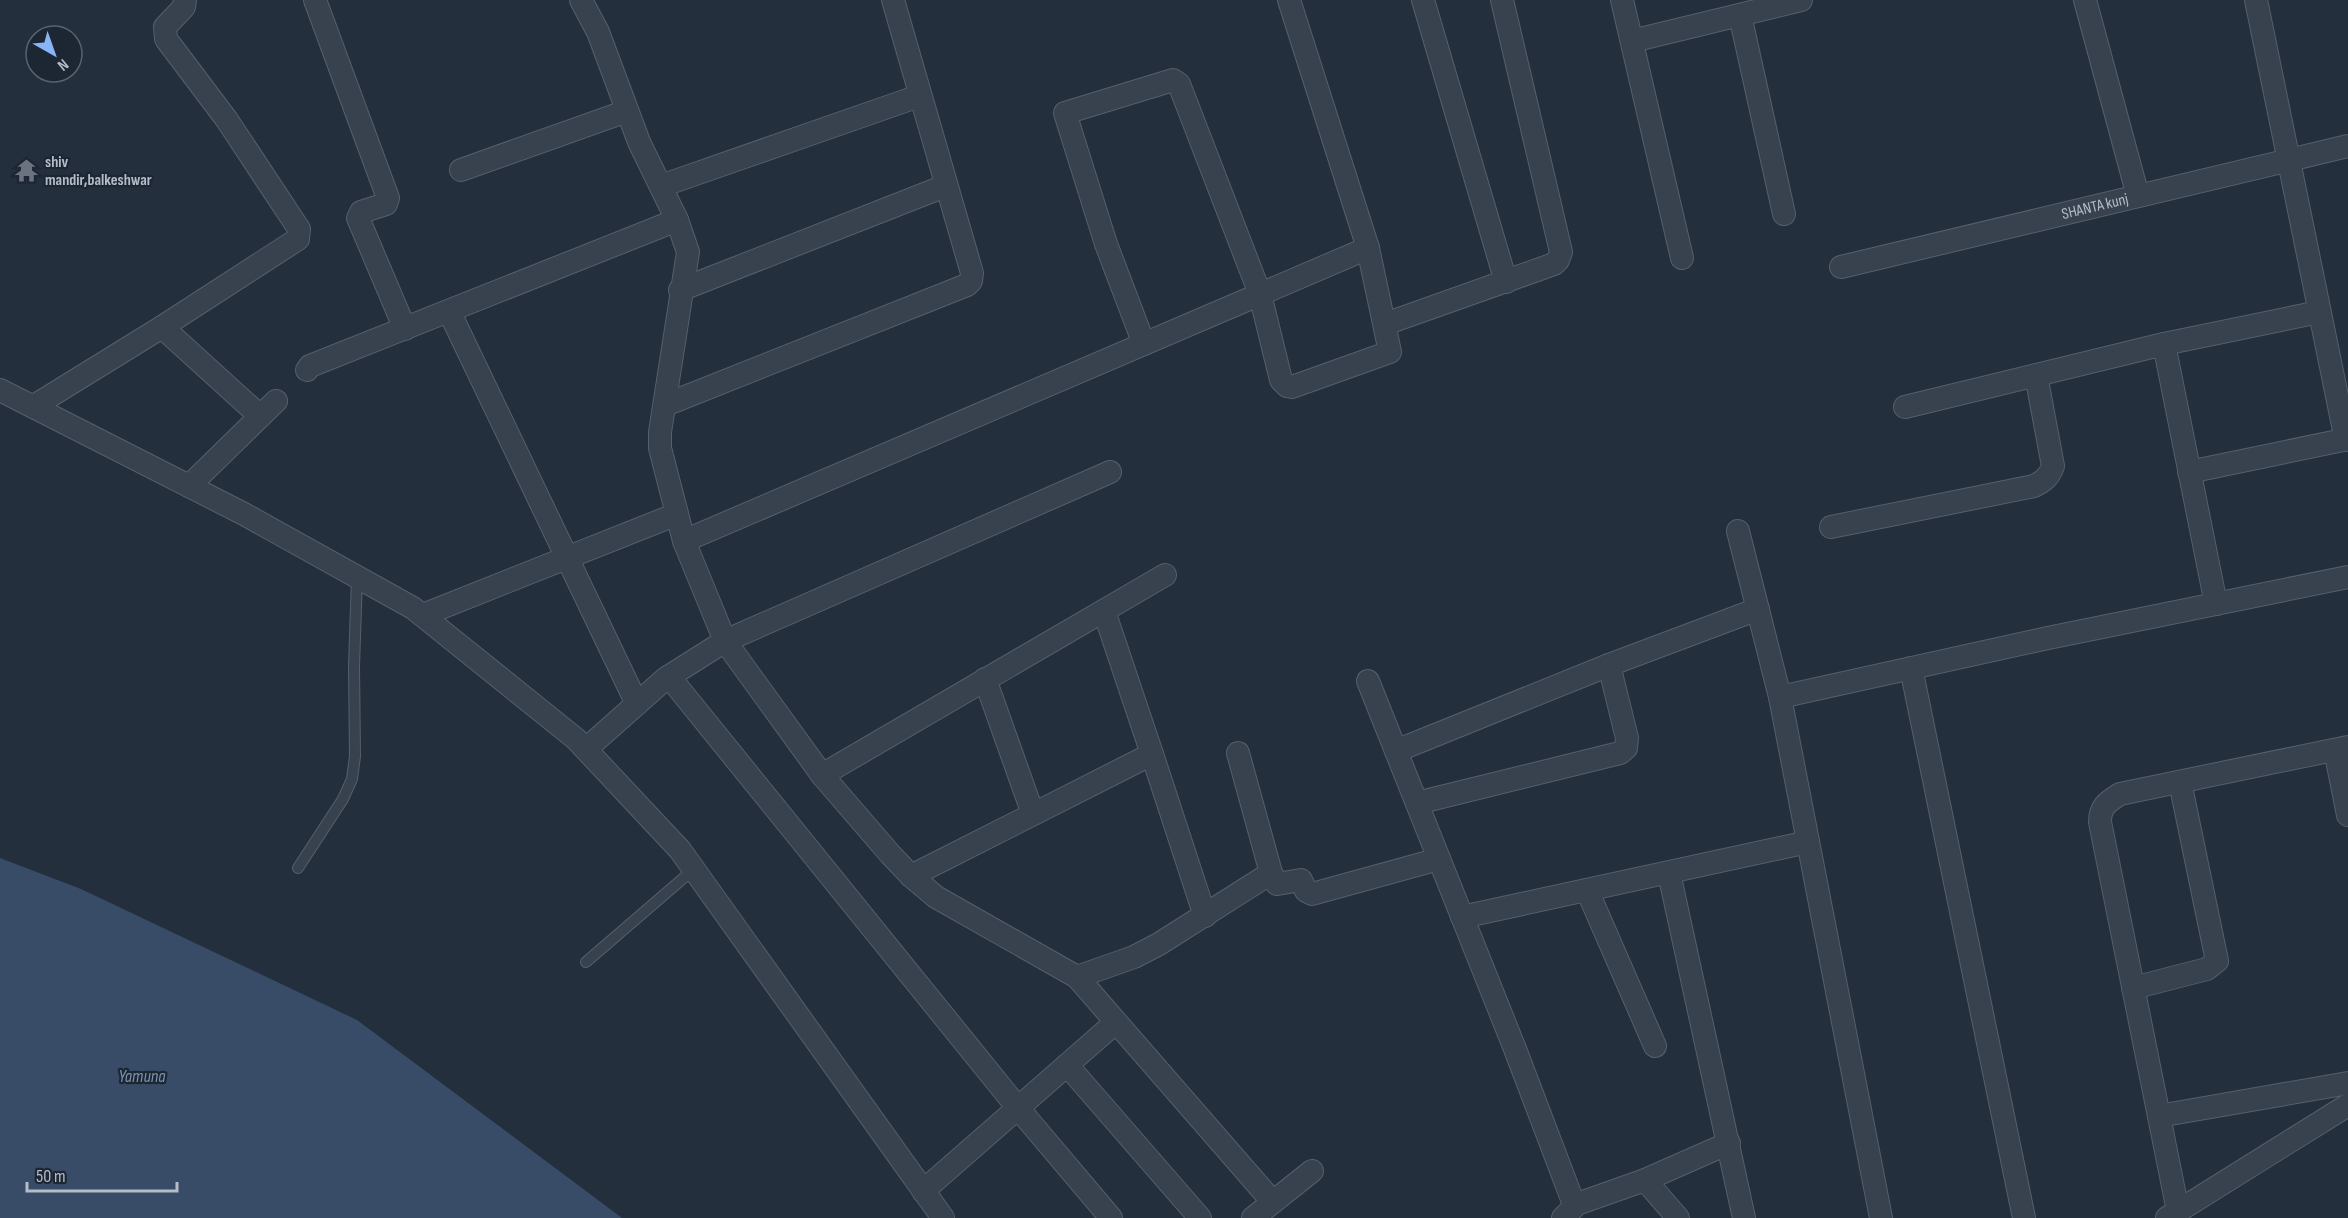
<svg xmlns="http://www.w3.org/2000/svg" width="2348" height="1218" font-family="'Sofia Sans Condensed',sans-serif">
<rect width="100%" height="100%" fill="#242f3e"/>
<!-- water -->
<polygon fill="#394c67" points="0,858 81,889 357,1020 622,1218 0,1218"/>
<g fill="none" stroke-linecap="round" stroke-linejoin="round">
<defs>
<g id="lane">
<polyline points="298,868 343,799 352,779 355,756 354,666 357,577"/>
<polyline points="586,962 694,869"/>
</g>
<g id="street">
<polyline points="315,0 388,198 386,204 361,212 358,218 405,329"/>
<polyline points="581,0 598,32 639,142 677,220 688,252 660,432 660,448 684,541 725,641 822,775 890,854 911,876 936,897 1077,977 1272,1201"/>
<polyline points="1423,0 1506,282"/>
<polyline points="1622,0 1682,258"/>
<polyline points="2085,0 2138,196"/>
<polyline points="2256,0 2346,440"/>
<polyline points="1740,15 1784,214"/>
<polyline points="1632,41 1801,0"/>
<polyline points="461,170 627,111"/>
<polyline points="661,186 919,96"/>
<path id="s1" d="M 1841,267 L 2348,146"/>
<polyline points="680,290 945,186"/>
<polyline points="449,311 637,704"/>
<polyline points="1385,324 1554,264 1558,260 1561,252 1502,0"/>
<polyline points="162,327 260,416"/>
<polyline points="1144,344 1106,244 1065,113 1173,80 1179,84 1260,294 1281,380 1287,386 1292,387 1390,352 1368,248 1289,0"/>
<polyline points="2164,344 2216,604"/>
<polyline points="307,370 310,366 677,220"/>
<polyline points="0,390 244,514 413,608 576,739 680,850 943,1218"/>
<polyline points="665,405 967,285 971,281 972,273 893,0"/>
<polyline points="34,406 162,327 298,239 299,229 227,120 166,39 165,27 184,7 185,0"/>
<polyline points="1905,407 2164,344 2319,312"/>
<polyline points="2189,472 2348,439"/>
<polyline points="189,486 276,401"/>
<path d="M 1831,527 L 2034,486 C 2044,481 2049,477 2053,466 L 2036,375"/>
<polyline points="1738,531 1780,697 1881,1218"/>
<polyline points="684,541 1368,248"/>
<polyline points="423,615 677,514"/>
<polyline points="1911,668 2024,1218"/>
<polyline points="668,677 725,641 1110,472"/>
<polyline points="985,679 1033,814"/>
<polyline points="1368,681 1515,1049 1572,1199 1577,1204"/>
<polyline points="1780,697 2048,638 2348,577"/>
<polyline points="586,749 665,679 668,677 671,679 1018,1108 1111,1218"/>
<polyline points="2335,750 2348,815"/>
<polyline points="1396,751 1609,665 1758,609"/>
<polyline points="1238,753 1271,873 1277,884 1301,880 1306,891 1312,894 1439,859"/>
<polyline points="1152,754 1205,916"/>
<polyline points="822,775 1165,575"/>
<polyline points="1417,803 1620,753 1626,748 1627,738 1609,665"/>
<polyline points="1669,873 1744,1218"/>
<polyline points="911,876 1152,754 1104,611"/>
<polyline points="1587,890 1655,1046"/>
<polyline points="1462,917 1808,842"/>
<polyline points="1077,977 1134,957 1159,944 1271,873"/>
<polyline points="2133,988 2207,969 2217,961 2180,782"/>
<polyline points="1067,1065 1200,1218"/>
<polyline points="2159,1116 2348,1083"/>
<polyline points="1645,1180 1729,1143"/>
<polyline points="923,1191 1115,1023"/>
<path d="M 2178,1211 L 2100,822 C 2100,807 2107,802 2120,794 L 2348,747"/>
<polyline points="1253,1218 1312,1171"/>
<polyline points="1563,1218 1577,1204 1645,1180 1678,1218"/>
<polyline points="2167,1218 2348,1105"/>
</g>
</defs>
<!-- lane casing -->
<use href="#lane" stroke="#565f6c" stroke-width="12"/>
<!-- street casing -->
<use href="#street" stroke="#565f6c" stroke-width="24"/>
<!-- lane -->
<use href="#lane" stroke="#38414e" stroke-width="10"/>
<!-- street -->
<use href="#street" stroke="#38414e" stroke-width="22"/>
</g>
<!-- icons -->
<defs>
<symbol id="temple-bare" viewBox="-9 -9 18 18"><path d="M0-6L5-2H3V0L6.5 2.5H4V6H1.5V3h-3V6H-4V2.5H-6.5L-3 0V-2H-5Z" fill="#6b7280" stroke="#1d2633" stroke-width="2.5" paint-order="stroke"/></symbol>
</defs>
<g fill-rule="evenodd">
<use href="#temple-bare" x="10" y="154" width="33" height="33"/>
</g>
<g text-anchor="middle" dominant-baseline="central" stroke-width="4.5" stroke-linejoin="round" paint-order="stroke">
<!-- poi labels -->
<g font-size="16" font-weight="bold" fill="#b4bcc9" stroke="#1d2633" text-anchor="start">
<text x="45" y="162">shiv<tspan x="45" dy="18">mandir,balkeshwar</tspan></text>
</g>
<!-- street labels -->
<g font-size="16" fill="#b4bcc9" stroke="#1d2633">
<text stroke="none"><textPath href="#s1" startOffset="261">SHANTA kunj</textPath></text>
</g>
<!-- water labels -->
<g font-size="18" font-style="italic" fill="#7c92b1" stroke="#1d2633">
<text x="142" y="1076">Yamuna</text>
</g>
</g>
<!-- north arrow -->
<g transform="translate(54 54) rotate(140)"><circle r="28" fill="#1d2633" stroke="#59626f" stroke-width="1.5"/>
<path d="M0-4.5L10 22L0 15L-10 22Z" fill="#8ab4f8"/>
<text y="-9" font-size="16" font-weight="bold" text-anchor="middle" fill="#b4bcc9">N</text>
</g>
<!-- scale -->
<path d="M27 1182v9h150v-9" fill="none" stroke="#b4bcc9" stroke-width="3"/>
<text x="36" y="1182" font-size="18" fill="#b4bcc9" stroke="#1d2633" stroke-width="4.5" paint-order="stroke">50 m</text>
</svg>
